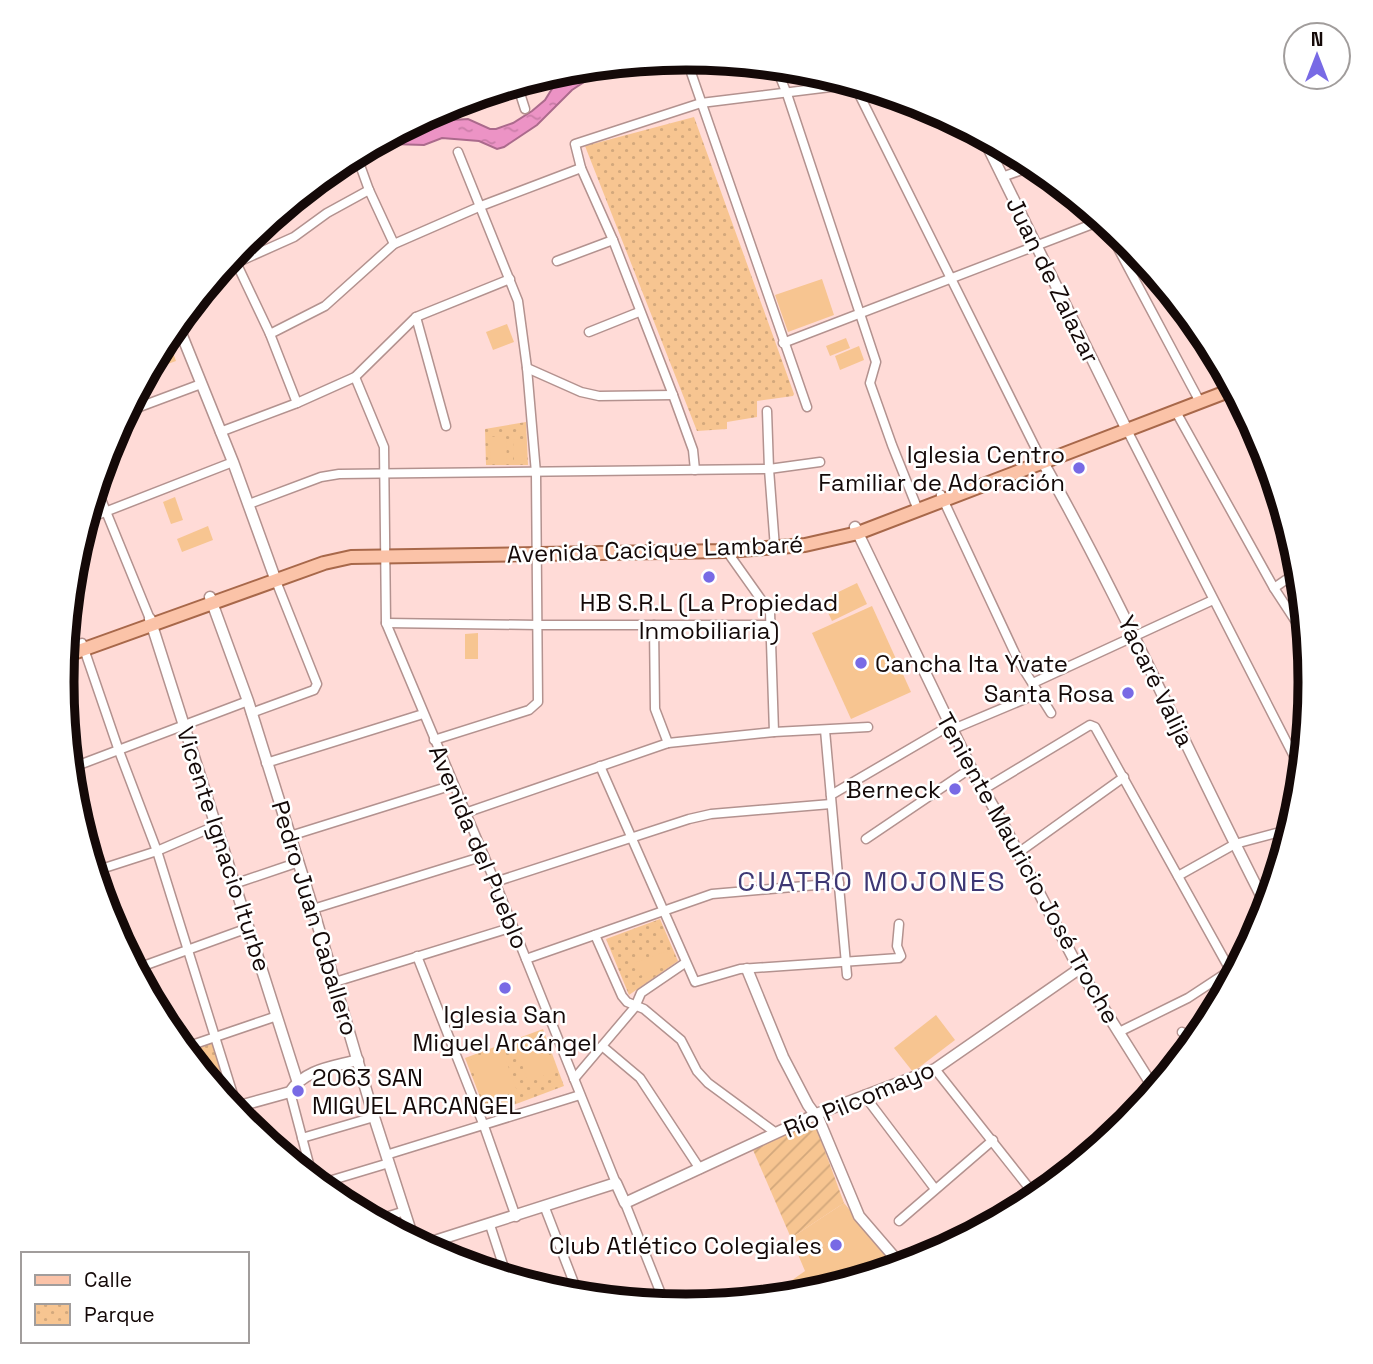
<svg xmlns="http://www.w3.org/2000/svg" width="1373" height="1364" font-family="'Space Grotesk',sans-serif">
<defs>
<pattern id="park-dots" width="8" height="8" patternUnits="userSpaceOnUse" patternTransform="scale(1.75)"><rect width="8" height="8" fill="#f7c591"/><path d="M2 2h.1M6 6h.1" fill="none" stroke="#d3a87c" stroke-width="1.8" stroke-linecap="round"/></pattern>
<pattern id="garden-furrows" width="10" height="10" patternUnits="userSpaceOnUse" patternTransform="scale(1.75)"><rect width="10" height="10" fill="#f7c591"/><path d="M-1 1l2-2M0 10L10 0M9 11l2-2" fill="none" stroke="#d3a87c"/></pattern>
<pattern id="water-ripples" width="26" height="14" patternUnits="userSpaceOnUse" patternTransform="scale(1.75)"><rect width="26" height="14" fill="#ec93c5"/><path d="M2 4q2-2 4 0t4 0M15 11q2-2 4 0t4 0" fill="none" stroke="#ca7da8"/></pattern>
</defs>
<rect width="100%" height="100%" fill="#ffdbd7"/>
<!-- park -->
<g fill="url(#park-dots)">
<polygon points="694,117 794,394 793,396 757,401 757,417 727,422 727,429 697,431 585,146"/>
<polygon points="526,422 528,465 486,465 485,429"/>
<polygon points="660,919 678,961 629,995 606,939"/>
<polygon points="543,1029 564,1086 487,1115 465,1058"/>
<polygon points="211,1040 233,1104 230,1105 185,1050"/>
</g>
<!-- garden -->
<polygon fill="url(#garden-furrows)" points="814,1121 844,1203 791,1238 753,1150"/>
<!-- pitch -->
<g fill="#f7c591">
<polygon points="822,279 834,315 788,332 775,295"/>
<polygon points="507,324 514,342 493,350 486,332"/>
<polygon points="167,336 176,361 148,371"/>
<polygon points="846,338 850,348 830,356 826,346"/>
<polygon points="859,346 864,360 840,370 835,356"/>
<polygon points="506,436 507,463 491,464 489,437"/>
<polygon points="524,439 525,460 514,461 513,440"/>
<polygon points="175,497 183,520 171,524 163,502"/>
<polygon points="208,526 213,540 182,552 177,539"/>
<polygon points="857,583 867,604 832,621 822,600"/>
<polygon points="872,606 911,692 851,719 812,633"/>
<polygon points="478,633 478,659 465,659 465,634"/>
<polygon points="667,951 672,963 639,976 634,963"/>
<polygon points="1202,1009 1213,1016 1198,1038 1187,1031"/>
<polygon points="936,1015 955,1040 913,1072 894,1048"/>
<polygon points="542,1034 555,1072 528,1081 515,1044"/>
<polygon points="502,1049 517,1091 484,1103 469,1060"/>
<polygon points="844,1203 897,1267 808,1294 760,1299 781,1288 805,1271 791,1238"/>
</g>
<!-- water -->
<polygon fill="url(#water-ripples)" stroke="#ab6a8c" stroke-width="2" points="610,65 572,90 537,125 504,147 497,149 479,141 442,138 424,145 392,144 377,147 375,144 408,126 453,120 468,119 490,129 496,129 513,123 532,111 545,100 555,84 578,68"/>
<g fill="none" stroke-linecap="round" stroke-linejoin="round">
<defs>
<g id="minor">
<polyline points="686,58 807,407"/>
<polyline points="776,67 787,94 876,362 870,383 892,445 918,510"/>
<polyline points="517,84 525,109"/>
<polyline points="854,84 1040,457"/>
<polyline points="356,154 369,190 394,244"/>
<polyline points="1002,177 1036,165"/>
<polyline points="1103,220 1200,402"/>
<polyline points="233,256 270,334 297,403"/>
<polyline points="557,261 613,240"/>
<polyline points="236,263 294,237 327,213 369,190"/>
<polyline points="416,317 446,426"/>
<polyline points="589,332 639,312"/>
<polyline points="270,334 325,306 394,244 481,206 581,168"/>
<polyline points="783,343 1103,220"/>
<polyline points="527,368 581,392 599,396 673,395"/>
<polyline points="355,377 384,447 386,623 495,882 616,1183"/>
<polyline points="1175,410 1274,588 1306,637"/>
<polyline points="767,411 769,469 775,548"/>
<polyline points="126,412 201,384"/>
<polyline points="1127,430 1302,772"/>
<polyline points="220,432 297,403 355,377 416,317 510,279"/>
<polyline points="695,470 693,450 673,395 613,240 581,168 575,144 701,103 855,84"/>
<polyline points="96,487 150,619"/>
<polyline points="941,495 1019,662 1051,713"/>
<polyline points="249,504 321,477 339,474 769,469 820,462"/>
<polyline points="87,519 233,462"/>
<polyline points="726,550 770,612 774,732"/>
<polyline points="1274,588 1300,570"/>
<polyline points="386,623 538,625 771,625"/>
<polyline points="654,625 655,709 668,743"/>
<polyline points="82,643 119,751 157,851 240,1117"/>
<polyline points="1033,683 1213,600"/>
<polyline points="251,713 314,690 317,684 276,581"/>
<polyline points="825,730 847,975"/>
<polyline points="951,730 1039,693"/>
<polyline points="434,740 529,710 538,702 536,473 527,368 518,301 458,152"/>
<polyline points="266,763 423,714"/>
<polyline points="600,766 695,982 740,969 899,958 901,956 897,946 899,924"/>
<polyline points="71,768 248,701"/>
<polyline points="984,789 1090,725 1095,727 1229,968 1226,973 1188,998 1119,1032"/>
<polyline points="831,795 949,726"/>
<polyline points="465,813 668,743 774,732 868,727"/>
<polyline points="290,836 453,785"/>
<polyline points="866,839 971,768"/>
<polyline points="1018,853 1124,777"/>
<polyline points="95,871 157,851 215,826"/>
<polyline points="1178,876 1235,844 1291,829"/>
<polyline points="495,882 689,819 711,814 831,804"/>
<polyline points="234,884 299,862"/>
<polyline points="313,909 484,856"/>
<polyline points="595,935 622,996 627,1002 644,1009 681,1040 697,1071 708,1083 776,1133"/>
<polyline points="417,956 484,1126 516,1217"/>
<polyline points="526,959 712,894 839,883"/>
<polyline points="135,969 248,928"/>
<polyline points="335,982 513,927"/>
<polyline points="1182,1032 1196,1040"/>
<polyline points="602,1046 640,1078 700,1169"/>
<polyline points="183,1048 277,1016"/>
<polyline points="935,1069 1037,1198"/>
<polyline points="574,1079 635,1007 641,993 685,963"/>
<polyline points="290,1092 313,1179"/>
<polyline points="864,1095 935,1189"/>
<polyline points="302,1138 374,1117"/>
<polyline points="386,1155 580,1095"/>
<polyline points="319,1184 389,1163"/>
<polyline points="625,1203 665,1304"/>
<polyline points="545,1208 579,1296"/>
<polyline points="376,1220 405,1211"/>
<polyline points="899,1221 993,1140"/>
<polyline points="490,1225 507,1277"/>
</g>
<g id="tertiary">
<polyline points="982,135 1127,430"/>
<polyline points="177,323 233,462 276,581"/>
<path d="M 1040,457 C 1123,603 1190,758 1267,907"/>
<polyline points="855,527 971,768 1001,820 1079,969 1155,1090"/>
<polyline points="210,597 248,701 313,909 374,1117 414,1241"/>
<polyline points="150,619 297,1080"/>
<polyline points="747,969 783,1057 808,1105 819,1120 859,1216 902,1266"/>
<path d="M 232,1108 L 290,1092 C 305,1069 333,1067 358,1060"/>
<polyline points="422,1245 616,1183 625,1203 819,1113 935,1069 1079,969"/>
</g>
<polyline id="primary" points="65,656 324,563 351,557 727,551 805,545 858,533 1234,389"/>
</defs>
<!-- minor casing -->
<use href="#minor" stroke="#b3928f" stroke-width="11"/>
<!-- tertiary casing -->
<use href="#tertiary" stroke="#b3928f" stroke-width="13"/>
<!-- primary casing -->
<use href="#primary" stroke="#a8684a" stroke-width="16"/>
<!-- minor -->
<use href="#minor" stroke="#fff" stroke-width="8"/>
<!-- tertiary -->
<use href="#tertiary" stroke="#fff" stroke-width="10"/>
<!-- primary -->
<use href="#primary" stroke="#fbc3a8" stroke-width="12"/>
</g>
<!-- markers -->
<g fill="#786ae5" stroke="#fff" stroke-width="2.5">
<circle cx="1079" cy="468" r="7"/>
<circle cx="709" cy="577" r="7"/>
<circle cx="861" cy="663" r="7"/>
<circle cx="1128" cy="693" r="7"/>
<circle cx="955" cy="789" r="7"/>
<circle cx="505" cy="988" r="7"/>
<circle cx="298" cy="1091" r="7"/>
<circle cx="836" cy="1245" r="7"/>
</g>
<g text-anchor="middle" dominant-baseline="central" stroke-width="5" stroke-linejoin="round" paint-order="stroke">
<!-- street labels -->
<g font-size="24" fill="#140908" stroke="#fff">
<text transform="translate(1053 280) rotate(64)">Juan de Zalazar</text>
<text transform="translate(655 549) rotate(-2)">Avenida Cacique Lambaré</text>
<text transform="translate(1156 681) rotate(64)">Yacaré Valija</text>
<text transform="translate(479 847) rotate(67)">Avenida del Pueblo</text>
<text transform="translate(224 849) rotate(72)">Vicente Ignacio Iturbe</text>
<text transform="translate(1028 868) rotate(61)">Teniente Mauricio José Troche</text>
<text transform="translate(315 918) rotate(73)">Pedro Juan Caballero</text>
<text transform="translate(859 1099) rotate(-23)">Río Pilcomayo</text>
</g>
<!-- poi labels -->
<g font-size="24" fill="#140908" stroke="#fff" text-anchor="end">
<text x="1065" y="454">Iglesia Centro<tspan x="1065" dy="28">Familiar de Adoración</tspan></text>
<text x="709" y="602" text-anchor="middle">HB S.R.L (La Propiedad<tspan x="709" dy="28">Inmobiliaria)</tspan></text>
<text x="875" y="663" text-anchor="start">Cancha Ita Yvate</text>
<text x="1114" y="693">Santa Rosa</text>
<text x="941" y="789">Berneck</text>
<text x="505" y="1014" text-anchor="middle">Iglesia San<tspan x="505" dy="28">Miguel Arcángel</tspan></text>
<text x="312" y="1077" text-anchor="start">2063 SAN<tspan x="312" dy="28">MIGUEL ARCANGEL</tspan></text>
<text x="822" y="1245">Club Atlético Colegiales</text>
</g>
<!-- quarter labels -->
<g font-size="28" letter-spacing="2" fill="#3e3874" stroke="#fff">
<text x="872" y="881">CUATRO MOJONES</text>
</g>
</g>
<!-- crop -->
<path d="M0 0H1373V1364H0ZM74 682a612 612 0 1 1 1224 0a612 612 0 1 1-1224 0Z" fill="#fff" fill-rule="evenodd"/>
<path fill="none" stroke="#140908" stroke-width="9" d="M74 682a612 612 0 1 1 1224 0a612 612 0 1 1-1224 0Z"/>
<!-- legend -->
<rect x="21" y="1252" width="228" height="91" fill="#ffffff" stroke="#a19d9c" stroke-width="2"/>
<rect x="35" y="1275" width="35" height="10" fill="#fbc3a8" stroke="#a19d9c" stroke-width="2"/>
<text x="84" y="1287" font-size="21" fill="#140908">Calle</text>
<rect x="35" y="1304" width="35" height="21" fill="url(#park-dots)" stroke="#a19d9c" stroke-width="2"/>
<text x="84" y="1322" font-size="21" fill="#140908">Parque</text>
<!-- north arrow -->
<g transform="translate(1317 56)"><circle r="33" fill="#ffffff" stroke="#a19d9c" stroke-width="2"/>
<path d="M0-5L12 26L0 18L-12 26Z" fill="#786ae5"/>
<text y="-10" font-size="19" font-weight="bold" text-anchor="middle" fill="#140908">N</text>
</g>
</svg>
